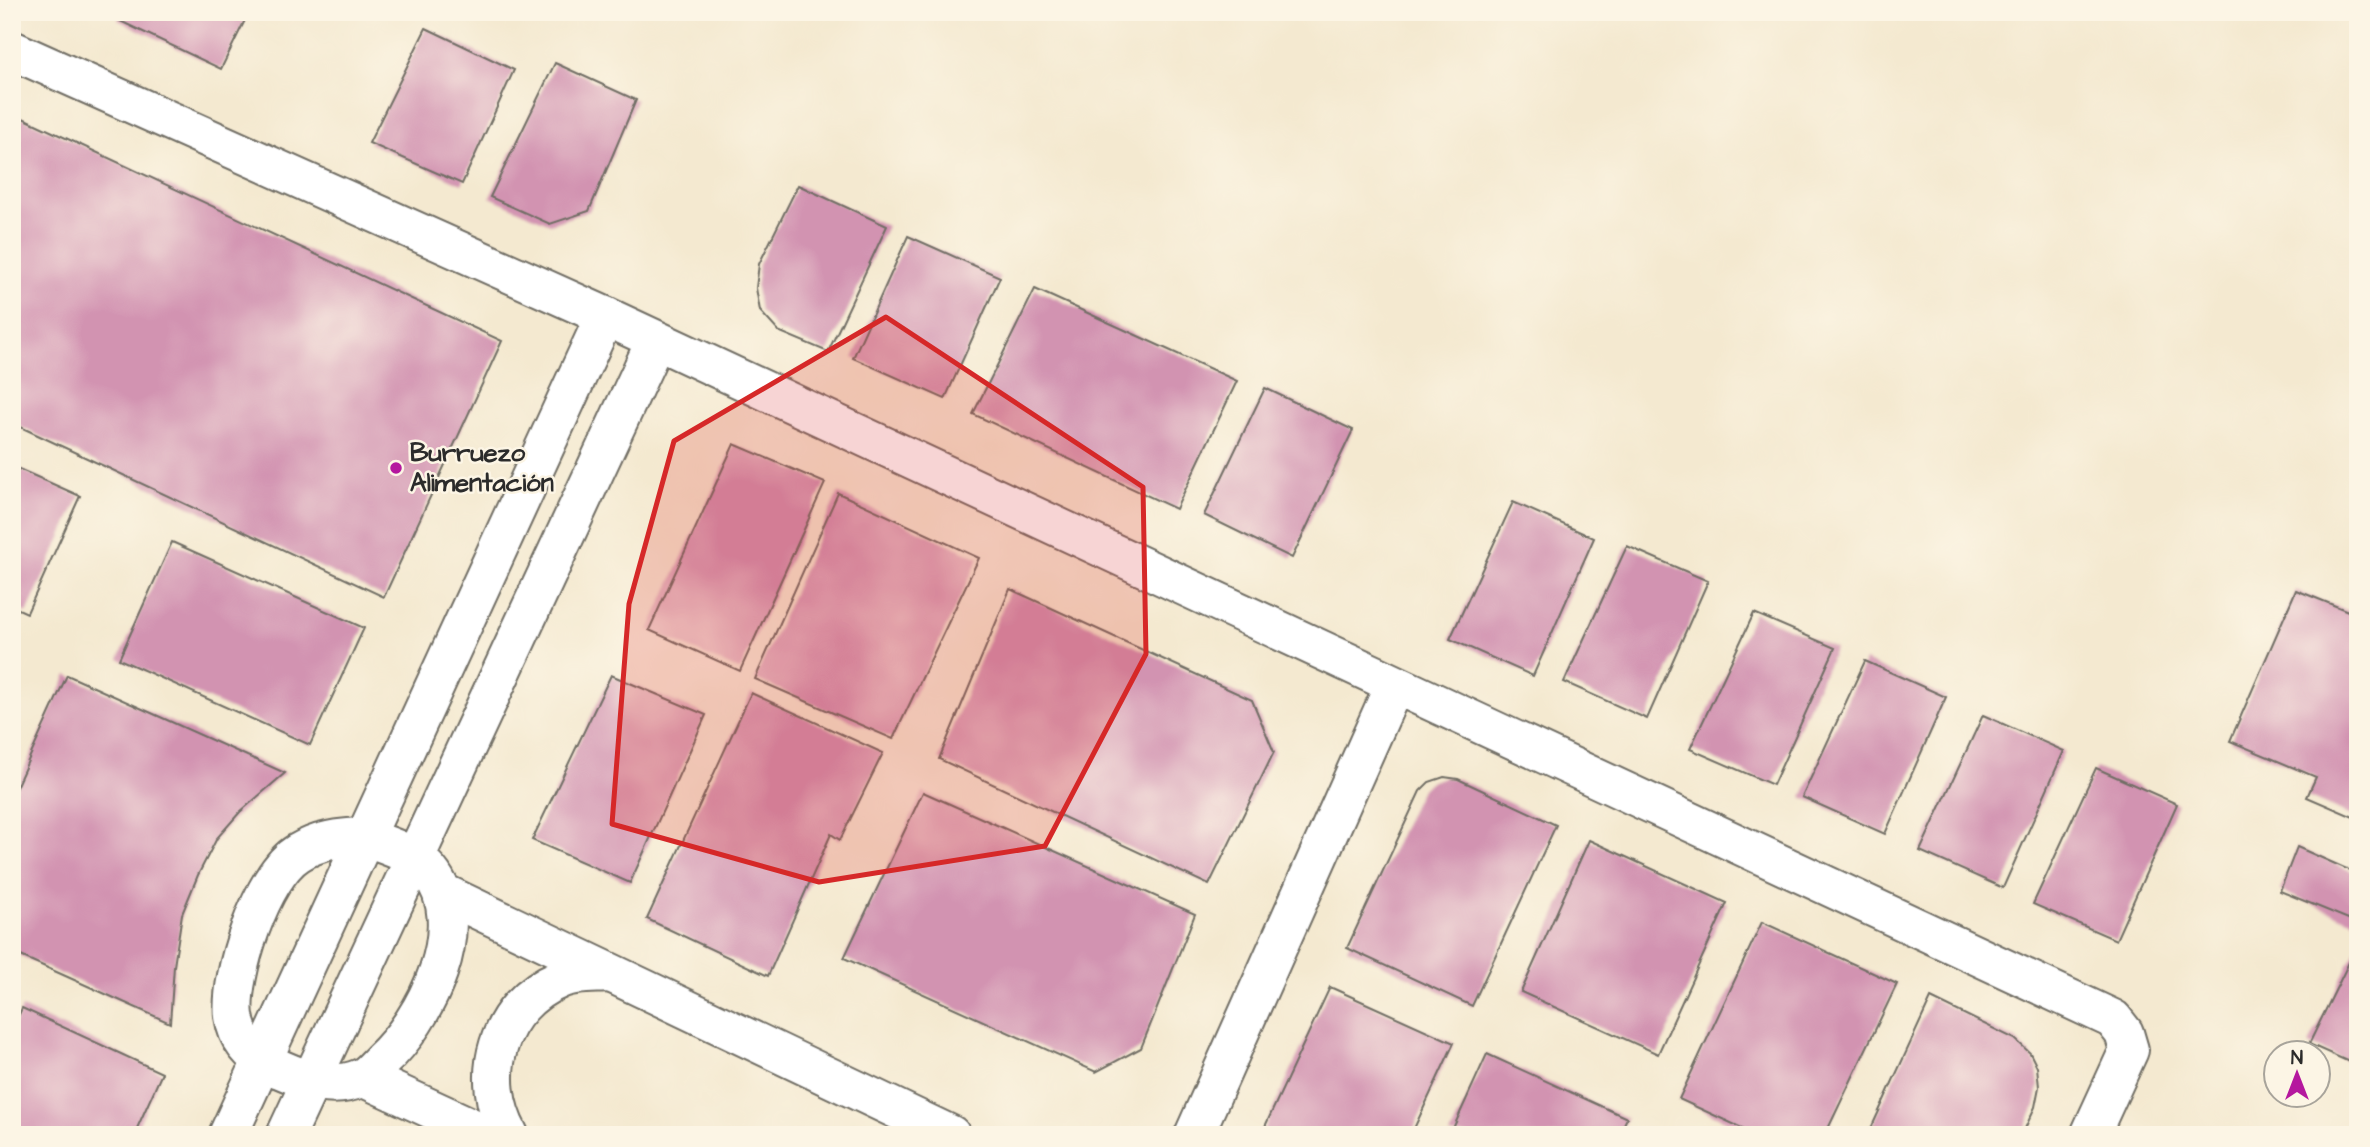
<svg xmlns="http://www.w3.org/2000/svg" width="2370" height="1147" font-family="'Architects Daughter',sans-serif">
<rect width="100%" height="100%" fill="#fcf5e5"/>
<filter id="ink" filterUnits="userSpaceOnUse"><feTurbulence type="fractalNoise" baseFrequency=".0143" numOctaves="2"/><feDisplacementMap in="SourceGraphic" scale="14" xChannelSelector="R" yChannelSelector="G"/><feConvolveMatrix kernelMatrix="1 2 1 2 8 2 1 2 1" color-interpolation-filters="sRGB"/></filter>
<filter id="wash" filterUnits="userSpaceOnUse"><feTurbulence type="fractalNoise" baseFrequency=".00686" numOctaves="4" result="noise"/><feDisplacementMap in="SourceGraphic" scale="28" xChannelSelector="R" yChannelSelector="G"/><feGaussianBlur stdDeviation="1.57" result="paint"/><feColorMatrix in="noise" values="0 0 0 0 0 0 0 0 0 0 0 0 0 0 0 0 0 1.4 0 .05"/><feComposite in="paint" operator="in"/></filter>
<g filter="url(#wash)">
<rect width="100%" height="100%" fill="#f4e9d0"/>
<g id="blocks">
<!-- building -->
<g fill="#d293b1">
<polygon points="122,12 249,12 221,69 118,20"/>
<polygon points="426,28 514,70 462,184 369,143"/>
<polygon points="555,63 636,100 589,211 550,224 490,197"/>
<polygon points="12,113 502,341 384,597 12,423"/>
<polygon points="798,185 887,226 828,352 778,331 760,311 756,288 759,264"/>
<polygon points="908,236 1000,277 945,399 853,358"/>
<polygon points="1035,289 1237,381 1176,509 973,414"/>
<polygon points="1265,388 1353,430 1292,558 1204,515"/>
<polygon points="734,444 825,483 740,671 649,630"/>
<polygon points="12,466 80,496 27,613 12,606"/>
<polygon points="838,493 979,558 893,739 755,679"/>
<polygon points="1513,502 1594,538 1533,676 1450,639"/>
<polygon points="172,542 364,628 310,745 119,659"/>
<polygon points="1627,546 1708,581 1647,719 1564,682"/>
<polygon points="1010,589 1252,700 1274,752 1209,885 939,759"/>
<polygon points="2296,590 2358,615 2358,819 2307,797 2316,777 2230,741"/>
<polygon points="1754,613 1835,648 1773,785 1690,749"/>
<polygon points="1865,661 1946,697 1885,834 1802,797"/>
<polygon points="67,675 285,773 240,812 217,838 198,875 182,914 174,966 170,1023 12,952 12,796"/>
<polygon points="611,675 706,715 630,883 532,840"/>
<polygon points="751,693 883,753 840,840 831,834 768,976 647,919"/>
<polygon points="1983,715 2064,751 2003,888 1920,851"/>
<polygon points="2096,768 2177,804 2116,940 2033,904"/>
<polygon points="1444,777 1458,779 1556,825 1472,1006 1347,948 1420,791 1429,782"/>
<polygon points="923,792 1195,914 1141,1048 1096,1072 844,958"/>
<polygon points="1589,840 1727,903 1658,1054 1521,992"/>
<polygon points="2297,847 2358,874 2358,923 2280,891"/>
<polygon points="1762,922 1897,984 1825,1135 1757,1135 1679,1099"/>
<polygon points="2358,944 2358,1066 2309,1044"/>
<polygon points="1330,987 1454,1043 1411,1135 1261,1135"/>
<polygon points="1931,998 2015,1039 2030,1053 2037,1067 2039,1087 2035,1107 2022,1135 1868,1135"/>
<polygon points="22,1008 162,1073 134,1135 12,1135 12,1030"/>
<polygon points="1487,1054 1627,1118 1619,1135 1450,1135"/>
</g>
</g>
</g>
<g filter="url(#ink)">
<use href="#blocks" fill-opacity="0" stroke="#716e65" stroke-width="2"/>
<g fill="none" stroke-linecap="round" stroke-linejoin="round">
<defs>
<g id="minor">
<polyline points="12,50 605,316 2113,1019 2124,1033 2129,1050 2090,1135"/>
<path d="M 364,837 C 387,846 413,852 429,871 C 474,925 425,1021 381,1061 C 375,1067 369,1075 361,1078 C 333,1090 307,1081 280,1069 C 255,1059 238,1044 234,1016 C 229,976 262,875 298,853 C 319,840 340,838 364,837 Z"/>
<polyline points="443,893 951,1135"/>
<polyline points="364,1078 488,1135"/>
<polyline points="228,1135 605,316"/>
<polyline points="286,1135 655,342"/>
<path d="M 509,1135 C 477,1077 497,1005 560,979 C 573,973 594,974 608,973"/>
<polyline points="1194,1135 1394,686"/>
</g>
</defs>
<!-- minor casing -->
<use href="#minor" stroke="#716e65" stroke-width="42"/>
<!-- minor -->
<use href="#minor" stroke="#fff" stroke-width="38"/>
</g>
</g>
<!-- marked area -->
<path fill="#d62828" fill-opacity="0.2" stroke="#d62828" stroke-width="5" stroke-linejoin="round" d="M 886,317 L 1143,487 L 1146,654 L 1045,846 L 819,882 L 612,824 L 629,604 L 674,441 Z"/>
<!-- markers -->
<circle fill="#b5179e" stroke="#fcf5e5" stroke-width="2.5" cx="396" cy="468" r="7"/>
<g text-anchor="middle" dominant-baseline="central" stroke-width="5" stroke-linejoin="round" paint-order="stroke">
<!-- poi labels -->
<g font-size="26" font-weight="bold" fill="#2b2b2b" stroke="#fcf5e5" text-anchor="start">
<text x="410" y="453">Burruezo<tspan x="410" dy="30">Alimentación</tspan></text>
</g>
</g>
<!-- margin -->
<rect width="2370" height="1147" fill="none" stroke="#fcf5e5" stroke-width="42"/>
<!-- north arrow -->
<g transform="translate(2297 1074)"><circle r="33" fill="#fcf5e5" stroke="#a8a49b" stroke-width="2"/>
<path d="M0-5L12 26L0 18L-12 26Z" fill="#b5179e"/>
<text y="-10" font-size="19" font-weight="bold" text-anchor="middle" fill="#2b2b2b">N</text>
</g>
</svg>
